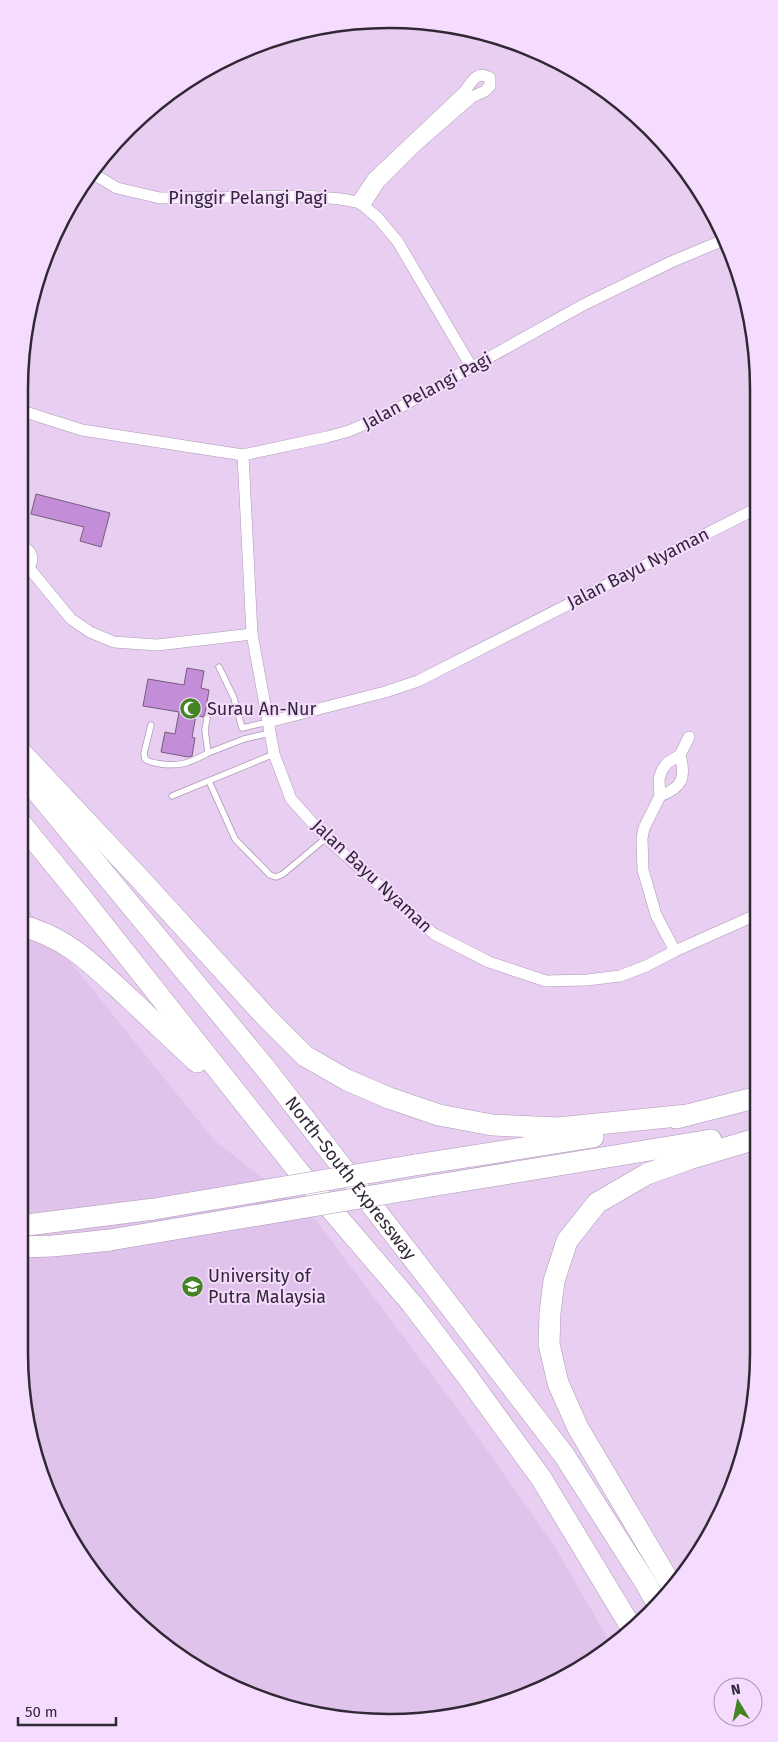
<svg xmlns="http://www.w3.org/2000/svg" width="778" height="1742" font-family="'Fira Sans',sans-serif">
<rect width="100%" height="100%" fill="#e8cff1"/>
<!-- built -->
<polygon fill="#e0c3eb" points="19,898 214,1140 316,1220 468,1423 555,1547 611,1644 574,1674 508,1704 438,1720 317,1716 204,1674 110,1597 68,1538 38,1472 19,1353"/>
<!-- building -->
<g fill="#c48dd7" stroke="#735d7b">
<polygon points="36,494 110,513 101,547 80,541 84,527 31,514"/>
<polygon points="187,668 204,671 201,688 209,690 205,714 203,717 196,715 192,737 195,738 192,756 188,757 161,752 165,732 175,734 179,712 143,706 148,679 184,685"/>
</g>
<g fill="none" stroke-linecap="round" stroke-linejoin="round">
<defs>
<g id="lane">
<polyline points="219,667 234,698 242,728 268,722"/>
<polyline points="207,718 205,730 208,753 244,739 270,733"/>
<path d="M 151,725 L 144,753 L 145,759 C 150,763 155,763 161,764 C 181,767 191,762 208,753"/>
<polyline points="209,781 235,839 270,875 276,877 283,874 326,838"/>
<polyline points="172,796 274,754"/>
</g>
<g id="street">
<polyline points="90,172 117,188 160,198 306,196 341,199 357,202 364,206 378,218 398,242 472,368"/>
<path d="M 357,202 L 373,178 L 465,91 C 472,81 477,70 490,78 L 490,86 L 485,91 L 472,97 L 418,144 L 379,183 L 364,206"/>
<polyline points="19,410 82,430 243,455 327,437 349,431 388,414 583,305 671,262 726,239"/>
<polyline points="243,455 252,634 274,754 291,799 326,838 434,934 489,962 546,981 587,980 620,976 646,966 675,951 758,914"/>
<polyline points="29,568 71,619 90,632 114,642 157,645 252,634"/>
<path d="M 19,572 C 36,570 36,548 19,546"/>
<polyline points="268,722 385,692 418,681 757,508"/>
<polyline points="660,796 659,779 662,770 667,763 680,755 689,737"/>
<path d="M 675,951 L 656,915 L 643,870 L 642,838 L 644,828 L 660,796 C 683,787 686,778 680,755"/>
</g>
<g id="highway">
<polyline points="19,750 142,881 265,1016 305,1056 347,1080 389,1098 439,1115 492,1125 558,1128 688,1115"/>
<path id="s1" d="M 19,770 L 266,1069 L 432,1283 L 564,1455 L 645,1582 L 658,1605"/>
<polyline points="19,821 81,897 299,1172 412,1304 464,1372 541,1478 631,1627"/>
<path d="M 19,925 C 68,937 94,966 130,999 C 152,1020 175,1041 197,1062"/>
<polyline points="676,1118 758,1097"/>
<polyline points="415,1165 593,1137"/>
<polyline points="431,1186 711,1140"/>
<polyline points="19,1226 154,1209"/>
<polyline points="19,1247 53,1246 110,1240"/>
<polyline points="673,1588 578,1428 558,1383 549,1344 550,1313 554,1281 567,1241 597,1203 647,1174 689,1159 759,1138"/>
</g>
</defs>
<!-- lane casing -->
<use href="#lane" stroke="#ae97b7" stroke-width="7"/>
<!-- street casing -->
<use href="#street" stroke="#ae97b7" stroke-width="12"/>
<!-- highway casing -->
<use href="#highway" stroke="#ae97b7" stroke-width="22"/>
<!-- lane -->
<use href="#lane" stroke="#fff" stroke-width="5.5"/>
<!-- street -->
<use href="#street" stroke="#fff" stroke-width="11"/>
<!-- highway -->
<use href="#highway" stroke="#fff" stroke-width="21"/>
<defs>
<g id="highway-bridge">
<polyline points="154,1209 415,1165"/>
<polyline points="110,1240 431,1186"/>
</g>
</defs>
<!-- highway-bridge casing -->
<use href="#highway-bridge" stroke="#ae97b7" stroke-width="22" stroke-linecap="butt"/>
<!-- highway-bridge -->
<use href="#highway-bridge" stroke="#fff" stroke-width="21"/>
</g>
<!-- icons -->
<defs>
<symbol id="mosque-disc" viewBox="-11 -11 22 22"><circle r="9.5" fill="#448424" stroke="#f5dcff"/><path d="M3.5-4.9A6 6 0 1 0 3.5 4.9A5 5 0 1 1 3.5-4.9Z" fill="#fff"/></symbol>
<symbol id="university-disc" viewBox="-11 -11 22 22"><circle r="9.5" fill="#448424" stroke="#f5dcff"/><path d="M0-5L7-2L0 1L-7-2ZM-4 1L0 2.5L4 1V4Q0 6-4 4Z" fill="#fff"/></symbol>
</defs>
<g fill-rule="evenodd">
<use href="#mosque-disc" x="178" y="696" width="25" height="25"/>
<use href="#university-disc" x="180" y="1274" width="25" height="25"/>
</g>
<g text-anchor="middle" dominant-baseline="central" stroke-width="4" stroke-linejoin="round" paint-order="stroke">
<!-- street labels -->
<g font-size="18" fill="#312835" stroke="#f5dcff">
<text x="248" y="198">Pinggir Pelangi Pagi</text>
<text transform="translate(427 391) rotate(-28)">Jalan Pelangi Pagi</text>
<text transform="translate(638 568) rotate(-27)">Jalan Bayu Nyaman</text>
<text transform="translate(372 876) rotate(43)">Jalan Bayu Nyaman</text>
<text stroke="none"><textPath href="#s1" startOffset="526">North–South Expressway</textPath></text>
</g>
<!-- poi labels -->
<g font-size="18" fill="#312835" stroke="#f5dcff" text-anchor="start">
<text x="207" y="709">Surau An-Nur</text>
<text x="208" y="1276">University of<tspan x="208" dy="21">Putra Malaysia</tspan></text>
</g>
</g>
<!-- crop -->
<path d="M0 0H778V1742H0ZM389 28H389A361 361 0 0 1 750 389V1353A361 361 0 0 1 389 1714H389A361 361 0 0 1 28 1353V389A361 361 0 0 1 389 28Z" fill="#f5dcff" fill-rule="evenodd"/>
<path fill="none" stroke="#312835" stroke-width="2.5" d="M389 28H389A361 361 0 0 1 750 389V1353A361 361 0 0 1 389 1714H389A361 361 0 0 1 28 1353V389A361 361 0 0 1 389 28Z"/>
<!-- north arrow -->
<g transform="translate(738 1702) rotate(350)"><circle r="24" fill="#f5dcff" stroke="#a794ae"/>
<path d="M0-4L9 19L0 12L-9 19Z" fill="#448424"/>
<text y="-8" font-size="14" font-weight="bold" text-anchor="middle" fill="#312835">N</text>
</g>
<!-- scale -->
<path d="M18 1717v8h98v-8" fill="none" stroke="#312835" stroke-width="2.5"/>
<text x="25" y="1717" font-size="15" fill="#312835" stroke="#f5dcff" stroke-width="4" paint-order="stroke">50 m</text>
</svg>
